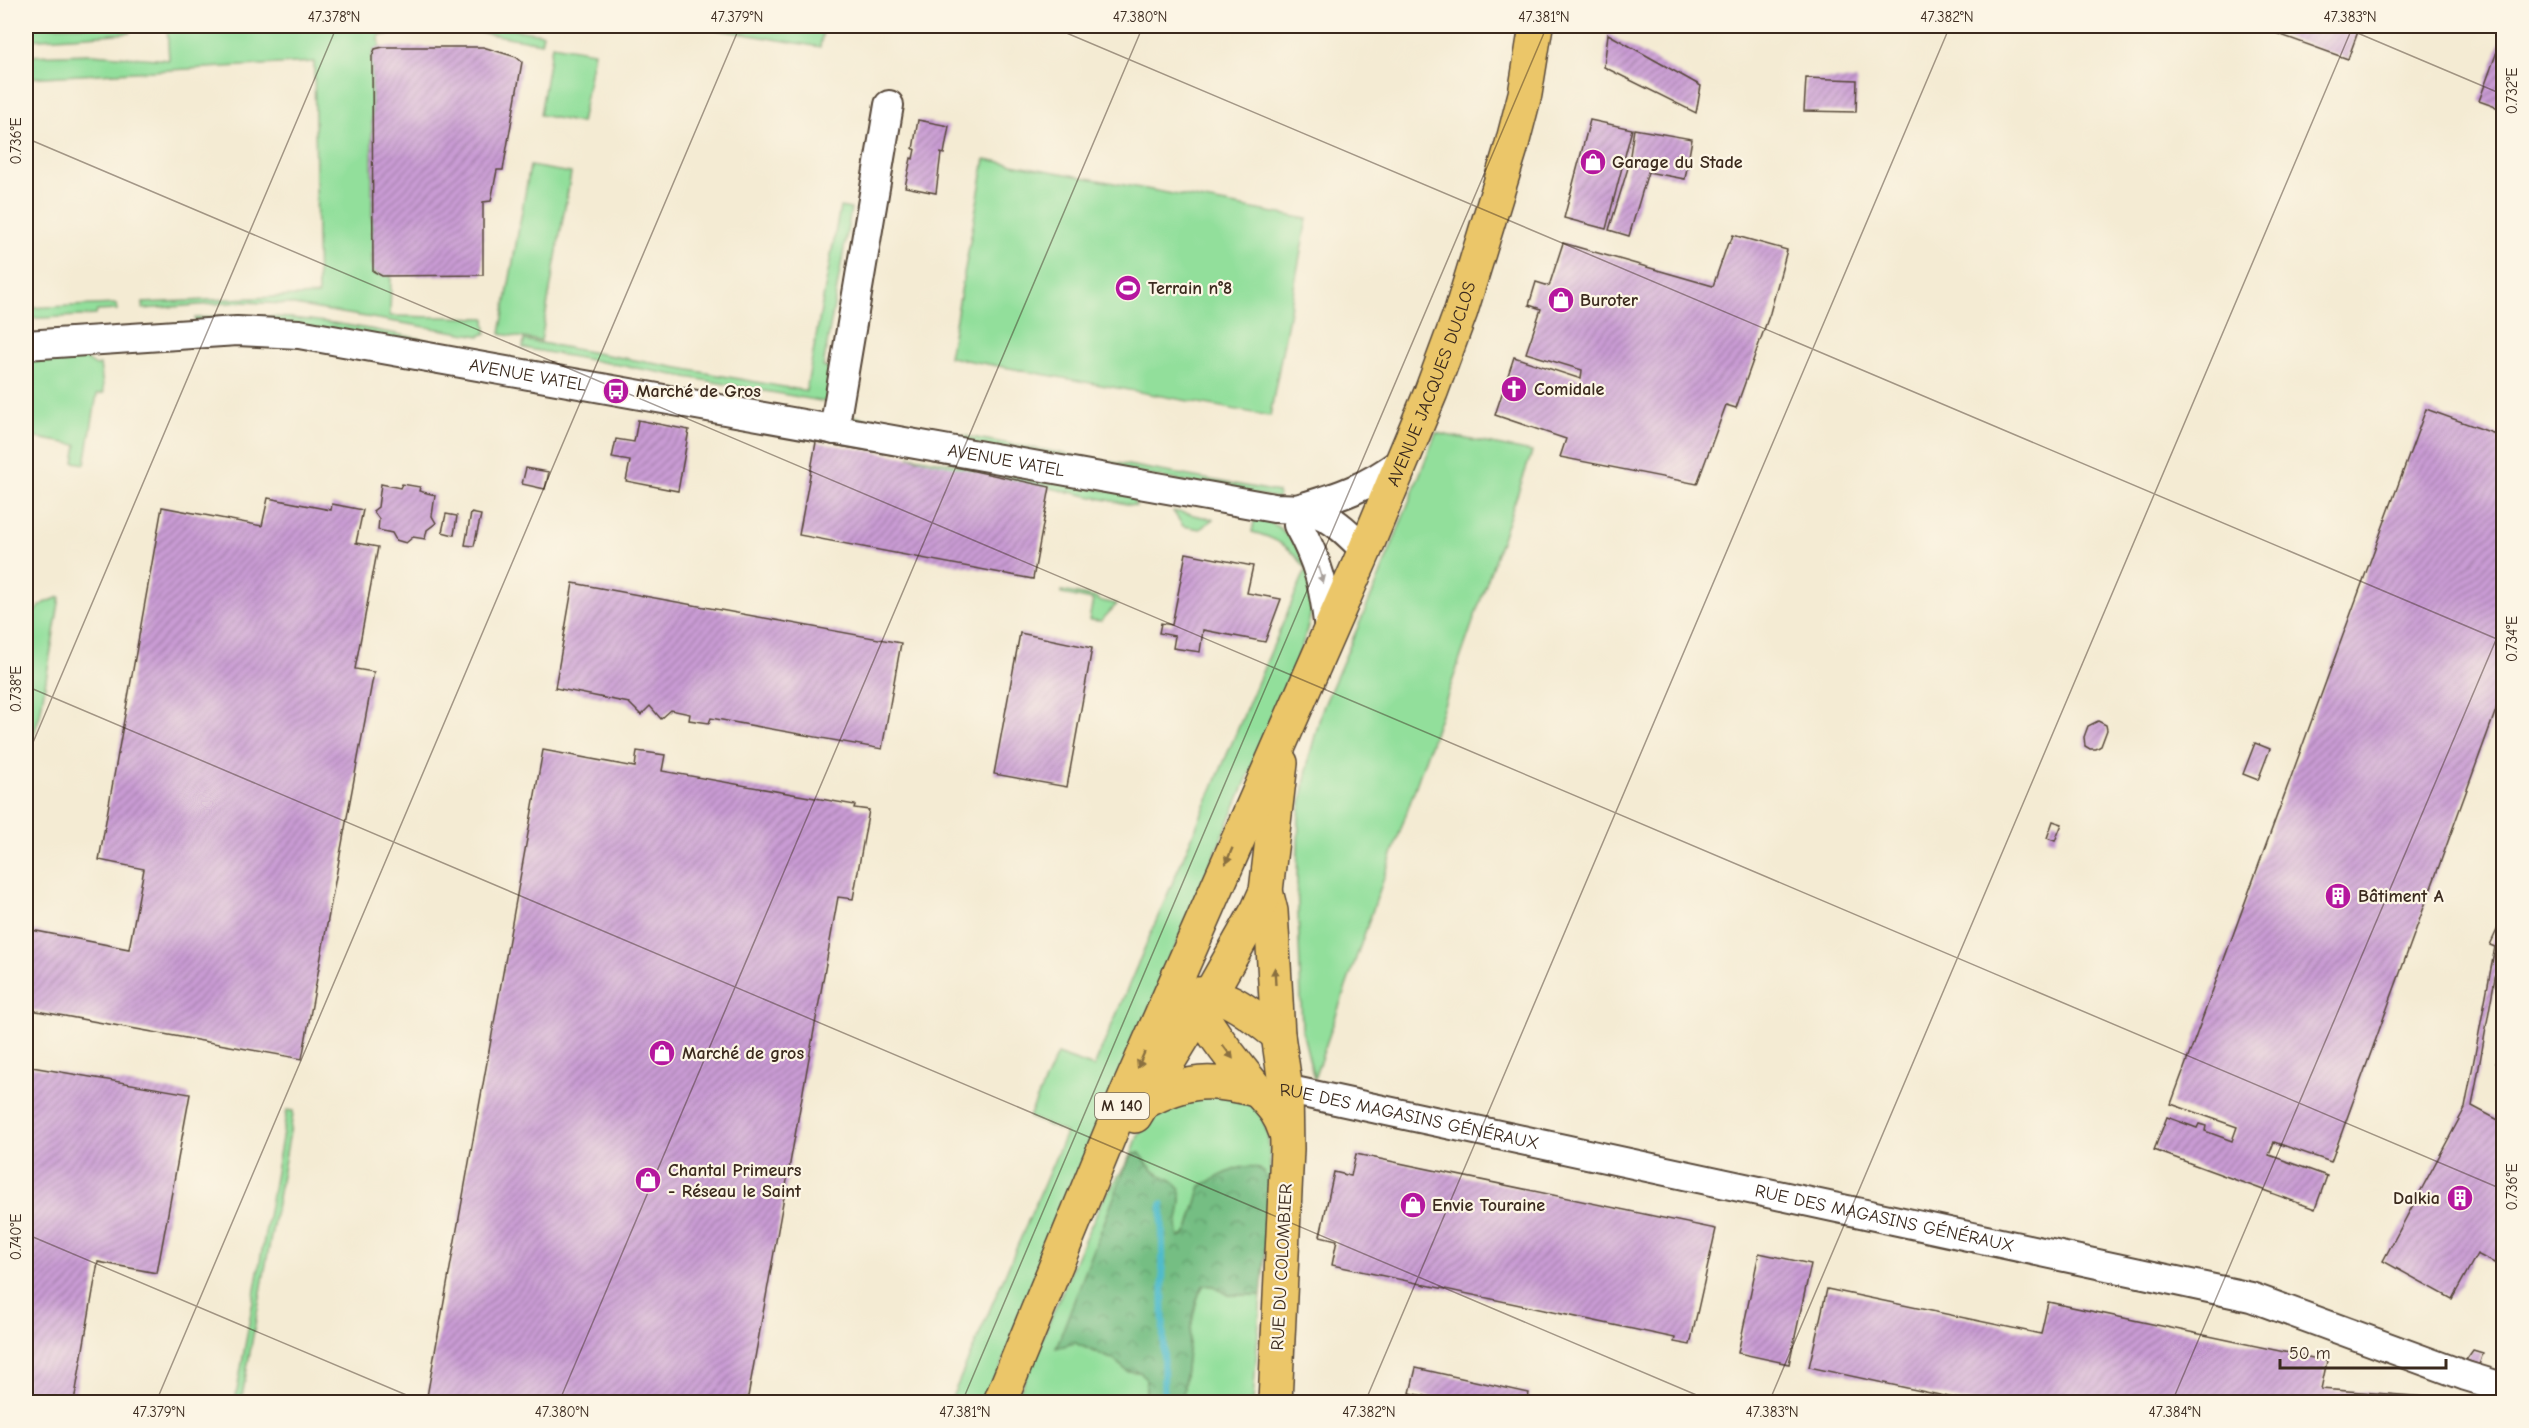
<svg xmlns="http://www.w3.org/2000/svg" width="2529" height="1428" font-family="'Comic Neue',sans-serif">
<defs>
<pattern id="forest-crowns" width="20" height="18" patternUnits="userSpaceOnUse" patternTransform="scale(1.5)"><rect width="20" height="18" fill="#75be83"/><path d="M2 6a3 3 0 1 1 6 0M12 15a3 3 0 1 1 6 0" fill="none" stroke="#619b6b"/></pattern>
<pattern id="building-hatch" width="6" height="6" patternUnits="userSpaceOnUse" patternTransform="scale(1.5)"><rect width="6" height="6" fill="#c99bd4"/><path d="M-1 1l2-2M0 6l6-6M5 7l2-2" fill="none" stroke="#a47fab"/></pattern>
</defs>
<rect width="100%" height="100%" fill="#fcf5e5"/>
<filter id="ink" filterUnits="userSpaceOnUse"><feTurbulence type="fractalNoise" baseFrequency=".0167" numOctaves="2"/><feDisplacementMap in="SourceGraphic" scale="12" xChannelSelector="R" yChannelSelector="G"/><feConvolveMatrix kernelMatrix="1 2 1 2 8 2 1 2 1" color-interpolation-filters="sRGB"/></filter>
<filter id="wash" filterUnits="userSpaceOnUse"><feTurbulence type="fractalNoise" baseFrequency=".008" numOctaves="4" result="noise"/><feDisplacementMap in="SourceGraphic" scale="24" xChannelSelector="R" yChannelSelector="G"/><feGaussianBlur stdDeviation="1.35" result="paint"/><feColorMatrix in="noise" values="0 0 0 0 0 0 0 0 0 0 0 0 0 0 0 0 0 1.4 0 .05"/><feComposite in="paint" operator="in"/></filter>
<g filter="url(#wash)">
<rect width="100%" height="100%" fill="#f4ebd3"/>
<!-- green -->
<g fill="#92df9b" stroke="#66845c" stroke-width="1.5">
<polygon points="26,26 130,26 130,33 26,40"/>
<polygon points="167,26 490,26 543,34 541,43 466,30 379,35 380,48 375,49 372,56 372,267 375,274 391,276 390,316 485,318 486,333 480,336 288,304 242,302 143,309 143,303 318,295 314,62 26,78 26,56 92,54 169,60"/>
<polygon points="697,26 824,26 820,47"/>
<polygon points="552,45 594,52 581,123 540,115"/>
<polygon points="985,159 1307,219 1270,416 949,357"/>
<polygon points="530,166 571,173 541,341 500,334"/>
<polygon points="840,207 851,209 823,367 832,369 826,402 523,348 524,340 806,391"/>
<polygon points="116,304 117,310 97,311 96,315 26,319 26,308"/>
<path d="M 240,316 C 319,315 397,335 474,349 L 473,355 L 195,325 L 195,318 Z"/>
<polygon points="68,355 68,359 84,358 96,366 100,365 104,393 97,394 85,464 74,462 77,445 26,436 26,357"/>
<polygon points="853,416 1278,492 1278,498 854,423"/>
<polygon points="1436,433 1532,452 1314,1079 1302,1030 1297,880 1299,816 1309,758 1322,710 1377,583"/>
<polygon points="909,456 1132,495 1136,506 922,461"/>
<polygon points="1173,511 1213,519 1200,529 1183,526"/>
<path d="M 1255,517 C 1289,523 1313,565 1312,598 C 1312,619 1303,641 1297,661 L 1106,1111 L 987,1402 L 950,1402 L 1066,1133 L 1029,1117 L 1057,1054 L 1094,1067 L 1306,569 C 1292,548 1277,538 1252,532 Z"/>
<polygon points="1062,591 1098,598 1097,600 1117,604 1101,621 1089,620 1093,600 1061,594"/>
<polygon points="60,597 40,715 33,736 26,742 26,619 44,603"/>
<path d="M 1184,1094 C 1202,1095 1224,1094 1240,1099 C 1272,1109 1270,1154 1270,1180 L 1211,1181 L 1201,1186 L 1189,1227 L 1185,1235 L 1179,1237 C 1172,1220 1188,1199 1176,1184 C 1171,1177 1158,1175 1151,1169 L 1075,1343 L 1114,1360 L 1127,1371 L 1140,1372 L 1146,1377 L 1146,1402 L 1015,1402 L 1085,1238 L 1102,1202 L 1130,1158 L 1138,1136 L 1147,1121 Z"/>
<polygon points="287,1110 293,1111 293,1115 241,1402 235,1402"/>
<path d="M 1204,1285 L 1214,1286 L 1229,1295 L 1261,1295 L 1253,1402 L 1182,1402 C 1186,1377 1190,1301 1204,1285 Z"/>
</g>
<!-- forest -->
<path fill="url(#forest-crowns)" stroke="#587450" stroke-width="1.5" d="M 1135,1153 L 1140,1153 C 1145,1160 1149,1167 1155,1172 C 1164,1179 1176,1178 1180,1191 C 1185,1206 1173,1222 1179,1237 L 1185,1235 L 1189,1227 L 1201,1186 C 1227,1173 1266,1145 1271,1195 L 1261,1295 L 1229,1295 L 1214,1286 L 1204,1285 C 1190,1301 1186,1377 1182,1402 L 1146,1402 L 1146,1377 L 1140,1372 L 1127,1371 L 1114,1360 L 1075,1343 L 1056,1348 L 1122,1176 L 1130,1158 Z"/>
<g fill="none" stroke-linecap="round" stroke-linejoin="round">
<!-- stream -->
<polyline stroke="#50bbcb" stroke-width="7" points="1162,1204 1164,1402"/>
</g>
<g id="blocks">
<!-- building -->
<g fill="url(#building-hatch)">
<polygon points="2256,26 2360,26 2348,59"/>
<polygon points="1608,34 1701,86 1696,113 1604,67"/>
<polygon points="2503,35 2504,35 2504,110 2479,101"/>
<polygon points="383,47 483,47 516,57 522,62 503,170 497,170 491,201 483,202 483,275 382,276 373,271 372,56 375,49"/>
<polygon points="1806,78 1857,80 1856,112 1804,111"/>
<polygon points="918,120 949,126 944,154 941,153 936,193 905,187 911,158 913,159 915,149 913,149"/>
<polygon points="1590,120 1632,129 1606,229 1564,218"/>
<polygon points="1634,129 1692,139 1685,179 1648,172 1629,236 1609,230 1628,168"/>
<polygon points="1733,235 1787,250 1770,313 1736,408 1726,405 1697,484 1560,457 1566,439 1495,415 1514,357 1581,379 1582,370 1526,353 1541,309 1529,305 1536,282 1549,286 1563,243 1713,286 1728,243 1730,243"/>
<polygon points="2426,409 2504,437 2504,688 2331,1162 2274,1142 2269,1155 2327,1176 2315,1209 2154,1150 2167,1117 2197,1128 2199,1124 2206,1126 2205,1131 2232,1141 2237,1127 2171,1104"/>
<polygon points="638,420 689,430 678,491 626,481 630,461 612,458 616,439 634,442"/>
<polygon points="816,442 922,460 1050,487 1033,579 799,535"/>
<polygon points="526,468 549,472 545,489 522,484"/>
<polygon points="381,484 400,488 402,484 420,487 419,491 435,495 432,516 436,523 427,530 425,539 413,537 406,543 396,540 392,533 378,530 379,519 373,511 378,507"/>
<polygon points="268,498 331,510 332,504 363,510 356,543 378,547 355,669 374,672 302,1059 26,1009 26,929 129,949 144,869 99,860 162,507 262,526"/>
<polygon points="471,513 481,515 474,546 465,545"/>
<polygon points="446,514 457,516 454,535 442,532"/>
<polygon points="1186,553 1253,566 1247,593 1281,599 1265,642 1203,630 1200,652 1173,648 1175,636 1159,633 1161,623 1172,625"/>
<polygon points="573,583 901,643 882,749 711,718 709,723 689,720 690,714 671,710 661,719 650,706 641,715 629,703 555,688"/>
<polygon points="1020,633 1092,648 1067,787 994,774"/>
<polygon points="2098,721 2106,725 2107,730 2101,746 2096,749 2090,749 2085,746 2084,737 2088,726"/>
<polygon points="2255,743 2270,749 2258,780 2243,774"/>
<polygon points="543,750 635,767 637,751 665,755 662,771 855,805 854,808 869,810 853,899 838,897 747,1402 426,1402"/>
<polygon points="2053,821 2062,824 2055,841 2047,838"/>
<polygon points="2504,915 2504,951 2500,950 2472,1106 2504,1123 2504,1268 2477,1254 2452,1299 2383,1261 2465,1108 2495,947 2490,945"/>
<polygon points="2503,1039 2504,1039 2504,1064 2496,1062"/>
<polygon points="26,1066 190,1094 157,1273 98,1262 74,1402 26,1402"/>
<polygon points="1356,1154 1716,1229 1690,1345 1674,1342 1675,1338 1332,1265 1337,1240 1320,1236 1334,1172 1351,1176"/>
<polygon points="1759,1253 1811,1264 1789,1364 1738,1353"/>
<polygon points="1827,1289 2041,1334 2048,1302 2327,1361 2321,1389 2427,1397 2427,1402 1972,1402 1809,1367"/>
<polygon points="2473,1350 2483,1353 2479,1365 2466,1360"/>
<polygon points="1416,1368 1529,1393 1527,1402 1451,1402 1410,1393"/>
</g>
</g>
</g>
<g filter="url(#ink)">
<use href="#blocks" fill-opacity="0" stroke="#574739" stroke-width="1.5"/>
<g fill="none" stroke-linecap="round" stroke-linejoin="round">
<defs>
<g id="minor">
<path id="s1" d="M 26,345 L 237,331 L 299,334 L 1274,508 C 1322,508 1331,517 1365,550"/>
<polyline points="834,430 889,105"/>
<path d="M 1300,508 C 1341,496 1366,488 1401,462"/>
<path d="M 1298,525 C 1319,563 1324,587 1329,630"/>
<path id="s2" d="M 1264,1091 L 1286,1090 L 1299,1092 L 2251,1297 L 2466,1376 L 2499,1386"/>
</g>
<g id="major">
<polyline points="1266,891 1271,911 1278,1035 1286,1090 1287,1149 1275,1402"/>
<path d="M 1192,994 C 1206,1028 1231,1057 1254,1086 C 1268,1103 1278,1109 1285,1131"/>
<path d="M 1190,995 C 1222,987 1254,1017 1278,1035"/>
<path d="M 1143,1103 C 1187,1079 1212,1078 1259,1091"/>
<polyline points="1135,1116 1210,994 1258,909 1266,891 1281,763"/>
<path id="s3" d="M 1000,1402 L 1126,1095 L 1365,550 L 1431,392 L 1461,311 L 1511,148 L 1525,94 L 1536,26"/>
</g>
</defs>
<!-- minor casing -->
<use href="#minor" stroke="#574739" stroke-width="32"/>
<!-- major casing -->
<use href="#major" stroke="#574739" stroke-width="36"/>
<!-- minor -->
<use href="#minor" stroke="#fff" stroke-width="28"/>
<!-- major -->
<use href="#major" stroke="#ebc669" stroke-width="33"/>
</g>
<!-- one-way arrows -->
<defs><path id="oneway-solid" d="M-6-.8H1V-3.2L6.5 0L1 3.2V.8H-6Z" transform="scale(1.5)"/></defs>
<use fill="#a79f9a" href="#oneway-solid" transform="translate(1321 575) rotate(73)"/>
<g fill="#8a7040">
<use href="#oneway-solid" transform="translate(1229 856) rotate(113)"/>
<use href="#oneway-solid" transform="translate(1275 976) rotate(-93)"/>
<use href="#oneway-solid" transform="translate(1228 1052) rotate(53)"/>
<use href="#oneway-solid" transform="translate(1141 1060) rotate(114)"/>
</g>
</g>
<!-- ticks -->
<path fill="none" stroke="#3b2a1e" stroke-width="1.5" stroke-opacity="0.45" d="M 1050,26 L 2504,642M 2341,26 L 2504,95M 26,138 L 2504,1190M 26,686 L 1713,1402M 26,759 L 337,26M 26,1234 L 423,1402M 156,1402 L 740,26M 559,1402 L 1143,26M 962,1402 L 1547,26M 1365,1402 L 1950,26M 1769,1402 L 2353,26M 2172,1402 L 2504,621"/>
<!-- icons -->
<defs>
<symbol id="shop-disc" viewBox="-11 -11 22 22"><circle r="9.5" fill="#b5179e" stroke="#fcf5e5"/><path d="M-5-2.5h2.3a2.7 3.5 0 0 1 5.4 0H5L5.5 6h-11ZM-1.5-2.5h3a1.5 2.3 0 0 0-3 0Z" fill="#fff"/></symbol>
<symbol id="stadium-disc" viewBox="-11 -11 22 22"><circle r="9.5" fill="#b5179e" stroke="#fcf5e5"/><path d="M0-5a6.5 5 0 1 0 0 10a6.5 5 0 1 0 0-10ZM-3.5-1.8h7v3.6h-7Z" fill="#fff"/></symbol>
<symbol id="church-disc" viewBox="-11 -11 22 22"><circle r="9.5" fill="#b5179e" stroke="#fcf5e5"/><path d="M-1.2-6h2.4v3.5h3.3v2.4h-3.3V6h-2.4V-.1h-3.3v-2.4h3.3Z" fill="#fff"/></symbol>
<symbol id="bus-disc" viewBox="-11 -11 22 22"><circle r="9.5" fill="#b5179e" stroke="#fcf5e5"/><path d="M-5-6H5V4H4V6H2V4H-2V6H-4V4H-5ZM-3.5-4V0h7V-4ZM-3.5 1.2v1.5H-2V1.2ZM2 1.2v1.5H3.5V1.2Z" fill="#fff"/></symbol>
<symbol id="building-disc" viewBox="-11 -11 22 22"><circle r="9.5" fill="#b5179e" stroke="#fcf5e5"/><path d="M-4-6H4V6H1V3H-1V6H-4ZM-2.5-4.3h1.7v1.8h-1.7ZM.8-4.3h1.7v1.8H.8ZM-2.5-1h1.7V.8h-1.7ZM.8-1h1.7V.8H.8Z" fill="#fff"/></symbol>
</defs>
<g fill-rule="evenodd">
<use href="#shop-disc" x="1578" y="147" width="30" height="30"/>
<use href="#stadium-disc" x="1113" y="273" width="30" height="30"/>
<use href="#shop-disc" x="1546" y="285" width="30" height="30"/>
<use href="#church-disc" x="1499" y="374" width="30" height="30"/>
<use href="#bus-disc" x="601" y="376" width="30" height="30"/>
<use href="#building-disc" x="2323" y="881" width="30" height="30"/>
<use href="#shop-disc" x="647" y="1038" width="30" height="30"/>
<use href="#shop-disc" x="633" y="1165" width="30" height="30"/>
<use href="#building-disc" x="2445" y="1183" width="30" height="30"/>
<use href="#shop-disc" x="1398" y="1190" width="30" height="30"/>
</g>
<g text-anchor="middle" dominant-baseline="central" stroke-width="4.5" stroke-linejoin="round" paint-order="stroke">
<!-- shield labels -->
<rect fill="#fcf5e5" stroke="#75675a" stroke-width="1.5" x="1095" y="1093" width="54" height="26" rx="4.5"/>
<g font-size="16" font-weight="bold" fill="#3b2a1e">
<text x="1122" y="1106">M 140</text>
</g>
<!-- poi labels -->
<g font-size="18" font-weight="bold" fill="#3b2a1e" stroke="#fcf5e5" text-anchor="start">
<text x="1612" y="162">Garage du Stade</text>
<text x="1148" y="288">Terrain n°8</text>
<text x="1580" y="300">Buroter</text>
<text x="1534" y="389">Comidale</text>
<text x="636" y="391">Marché de Gros</text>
<text x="2358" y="896">Bâtiment A</text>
<text x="682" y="1053">Marché de gros</text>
<text x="668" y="1170">Chantal Primeurs<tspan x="668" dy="21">- Réseau le Saint</tspan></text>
<text x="2440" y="1198" text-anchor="end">Dalkia</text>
<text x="1432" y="1205">Envie Touraine</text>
</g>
<!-- street labels -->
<g font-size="18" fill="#3b2a1e" stroke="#fcf5e5">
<text stroke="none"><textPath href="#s1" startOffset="506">AVENUE VATEL</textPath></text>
<text stroke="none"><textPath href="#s3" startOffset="1106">AVENUE JACQUES DUCLOS</textPath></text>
<text stroke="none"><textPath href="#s1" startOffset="992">AVENUE VATEL</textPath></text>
<text stroke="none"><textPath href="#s2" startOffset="148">RUE DES MAGASINS GÉNÉRAUX</textPath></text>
<text stroke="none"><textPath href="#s2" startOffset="634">RUE DES MAGASINS GÉNÉRAUX</textPath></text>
<text transform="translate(1282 1267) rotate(-87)">RUE DU COLOMBIER</text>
</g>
</g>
<!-- margin -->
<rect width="2529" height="1428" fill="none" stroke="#fcf5e5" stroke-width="66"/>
<!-- scale -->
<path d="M2280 1359v9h166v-9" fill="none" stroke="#3b2a1e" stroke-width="3"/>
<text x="2289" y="1359" font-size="18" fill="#3b2a1e" stroke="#fcf5e5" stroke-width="4.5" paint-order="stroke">50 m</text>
<rect x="33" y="33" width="2463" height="1362" fill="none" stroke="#3b2a1e" stroke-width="2"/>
<g font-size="15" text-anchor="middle" fill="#3b2a1e">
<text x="334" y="22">47.378°N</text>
<text x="737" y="22">47.379°N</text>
<text x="1140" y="22">47.380°N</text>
<text x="1544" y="22">47.381°N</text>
<text x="1947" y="22">47.382°N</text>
<text x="2350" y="22">47.383°N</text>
<text transform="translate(2512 91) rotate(-90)" y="5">0.732°E</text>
<text transform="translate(16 141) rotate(-90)" y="5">0.736°E</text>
<text transform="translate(2512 639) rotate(-90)" y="5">0.734°E</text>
<text transform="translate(16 689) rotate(-90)" y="5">0.738°E</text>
<text transform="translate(2512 1187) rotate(-90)" y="5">0.736°E</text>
<text transform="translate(16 1237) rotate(-90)" y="5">0.740°E</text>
<text x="159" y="1417">47.379°N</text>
<text x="562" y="1417">47.380°N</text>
<text x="965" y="1417">47.381°N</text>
<text x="1369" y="1417">47.382°N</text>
<text x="1772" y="1417">47.383°N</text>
<text x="2175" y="1417">47.384°N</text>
</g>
</svg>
